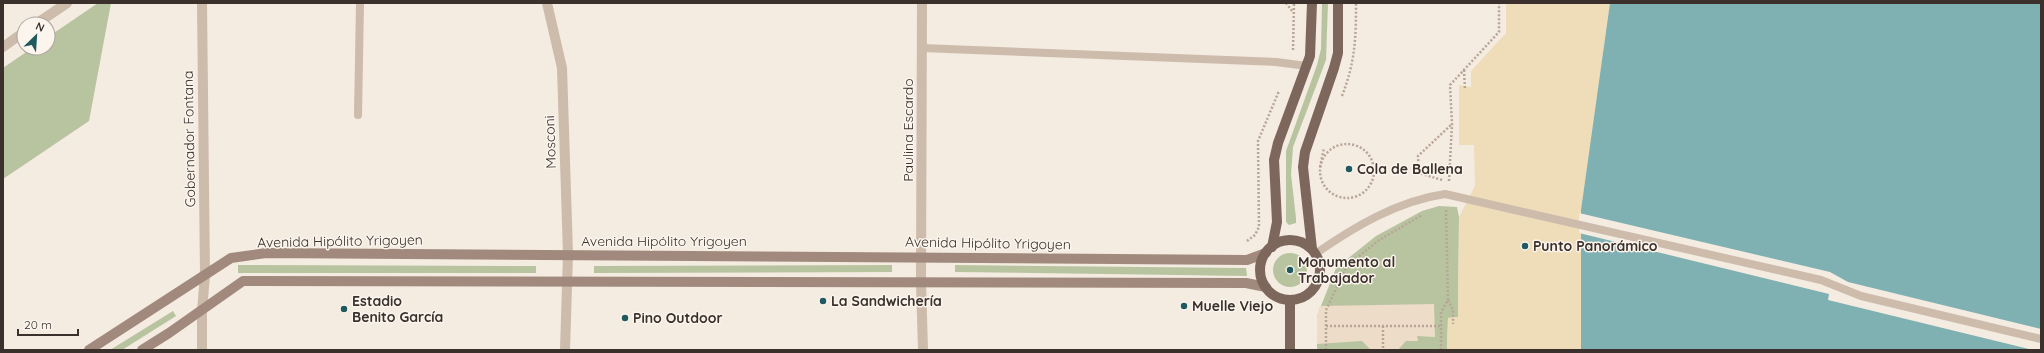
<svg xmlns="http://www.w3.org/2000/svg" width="2044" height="353" font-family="Quicksand,sans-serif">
<rect width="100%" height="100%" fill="#f4ebe1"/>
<!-- green -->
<g fill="#b8c4a0">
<polygon points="98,3 111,3 89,121 3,179 3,68 32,48 48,48 48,37"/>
<polygon points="1322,3 1328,3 1326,60 1293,147 1291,174 1296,218 1296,223 1289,225 1286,222 1286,151 1317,65 1321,49"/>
<polygon points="1439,206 1457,207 1459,217 1458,317 1448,318 1447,350 1317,350 1317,316 1336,268 1376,236 1422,211"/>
<circle cx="1290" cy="270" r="17"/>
<polygon points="238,265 536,266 536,273 238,273"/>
<polygon points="892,265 892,272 594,273 594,266"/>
<polygon points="955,265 1246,268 1247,276 955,272"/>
<polygon points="173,311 176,316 122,350 110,350"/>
</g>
<!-- sand -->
<polygon fill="#efdcb8" points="1506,3 1610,3 1581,210 1581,350 1447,350 1448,318 1458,317 1459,217 1475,186 1474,145 1459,145 1459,85 1471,87 1471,71 1506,33"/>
<!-- plaza -->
<polygon fill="#ecdcc8" points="1434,304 1435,337 1417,336 1418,341 1406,341 1398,350 1371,350 1362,341 1317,344 1317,316 1320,306"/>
<!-- water -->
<polygon fill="#7fb0b2" points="1610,3 2041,3 2041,350 1581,350 1581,210"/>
<!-- pier -->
<polygon fill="#f4ebe1" points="1579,213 1830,272 1848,282 2041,329 2041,350 2033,350 1828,300 1829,294 1579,233"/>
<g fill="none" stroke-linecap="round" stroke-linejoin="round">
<!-- path -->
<g stroke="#b9a596" stroke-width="2.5" stroke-dasharray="2 2" stroke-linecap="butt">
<polyline points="1286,3 1293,12"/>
<polyline points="1293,50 1294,3"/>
<polyline points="1464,70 1465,90"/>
<path d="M 1342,96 C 1355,62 1356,40 1356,3"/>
<circle cx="1347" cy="171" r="27"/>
<polyline points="1320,167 1324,148"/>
<polyline points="1442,180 1419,173 1418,156 1452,124"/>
<polyline points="1449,181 1452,124 1450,85 1499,32 1499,3"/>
<polyline points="1247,241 1255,235 1259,227 1258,141 1279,91"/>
<polyline points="1448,300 1453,310 1453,324"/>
<polyline points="1326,326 1441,326"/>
<polyline points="1383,326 1383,350"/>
<polyline points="1326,350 1326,310 1345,270 1352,262 1379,240 1422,215"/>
<polyline points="1441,350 1441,312 1448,300 1446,209"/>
</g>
<!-- service -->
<g stroke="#cdbbac" stroke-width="8">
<polyline points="922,48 1276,62 1307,66"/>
<polyline points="358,115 360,3"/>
<path d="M 1315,254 C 1354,227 1397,201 1445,194 L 1821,280 L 1861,296 L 2041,339"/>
</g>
<!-- minor -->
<g stroke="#cdbbac" stroke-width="10">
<polyline points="202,3 205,275 202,311 202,350"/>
<polyline points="547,3 562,68 568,254 565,350"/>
<polyline points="922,3 921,282 923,350"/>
<polyline points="36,24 67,3"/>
<polyline points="3,47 24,32"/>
</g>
<!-- secondary -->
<g stroke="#a18a7d" stroke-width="10">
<polyline points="89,350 231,258 266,253 1247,260 1266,253"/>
<polyline points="142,350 169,333 243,281 1246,283 1266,287"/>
</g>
<!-- primary -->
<g stroke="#7d675c" stroke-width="10">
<circle cx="1290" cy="270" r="30"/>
<polyline points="1272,247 1277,222 1274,160 1278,143 1310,56 1312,3"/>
<polyline points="1312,249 1303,167 1305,152 1334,68 1338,53 1338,3"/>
<polyline points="1290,300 1290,350"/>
</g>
</g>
<!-- markers -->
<g fill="#1f5a5e" stroke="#fbf5ee" stroke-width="1.5">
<circle cx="1349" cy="169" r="4"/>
<circle cx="1525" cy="246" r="4"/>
<circle cx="1290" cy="270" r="4"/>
<circle cx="823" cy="301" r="4"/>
<circle cx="1184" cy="306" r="4"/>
<circle cx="344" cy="309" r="4"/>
<circle cx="625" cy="318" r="4"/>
</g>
<g text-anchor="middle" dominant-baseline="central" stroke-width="3" stroke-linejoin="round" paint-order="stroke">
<!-- street labels -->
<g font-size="14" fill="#3b302b" stroke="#fbf5ee">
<text transform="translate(908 130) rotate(-90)">Paulina Escardo</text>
<text transform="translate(189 139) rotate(-91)">Gobernador Fontana</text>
<text transform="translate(550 142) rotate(-92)">Mosconi</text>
<text transform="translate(340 241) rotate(-1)">Avenida Hipólito Yrigoyen</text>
<text x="664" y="241">Avenida Hipólito Yrigoyen</text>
<text transform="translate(988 243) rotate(1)">Avenida Hipólito Yrigoyen</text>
</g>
<!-- poi labels -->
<g font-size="14" font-weight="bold" fill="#3b302b" stroke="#fbf5ee" text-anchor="start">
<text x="1357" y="169">Cola de Ballena</text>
<text x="1533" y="246">Punto Panorámico</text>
<text x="1298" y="262">Monumento al<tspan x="1298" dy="16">Trabajador</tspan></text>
<text x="352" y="301">Estadio<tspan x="352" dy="16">Benito García</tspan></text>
<text x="831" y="301">La Sandwichería</text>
<text x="1192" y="306">Muelle Viejo</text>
<text x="633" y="318">Pino Outdoor</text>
</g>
</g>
<!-- border -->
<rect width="2044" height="353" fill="none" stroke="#3b302b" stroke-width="8"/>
<!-- north arrow -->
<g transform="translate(36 36) rotate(25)"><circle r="19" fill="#fbf5ee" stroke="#aea6a0"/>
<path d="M0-3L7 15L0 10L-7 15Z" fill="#1f5a5e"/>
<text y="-6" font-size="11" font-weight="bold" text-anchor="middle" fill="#3b302b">N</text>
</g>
<!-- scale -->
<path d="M18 329v6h60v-6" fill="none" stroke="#3b302b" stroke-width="2"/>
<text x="24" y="329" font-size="12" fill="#3b302b" stroke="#fbf5ee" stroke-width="3" paint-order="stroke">20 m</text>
</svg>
